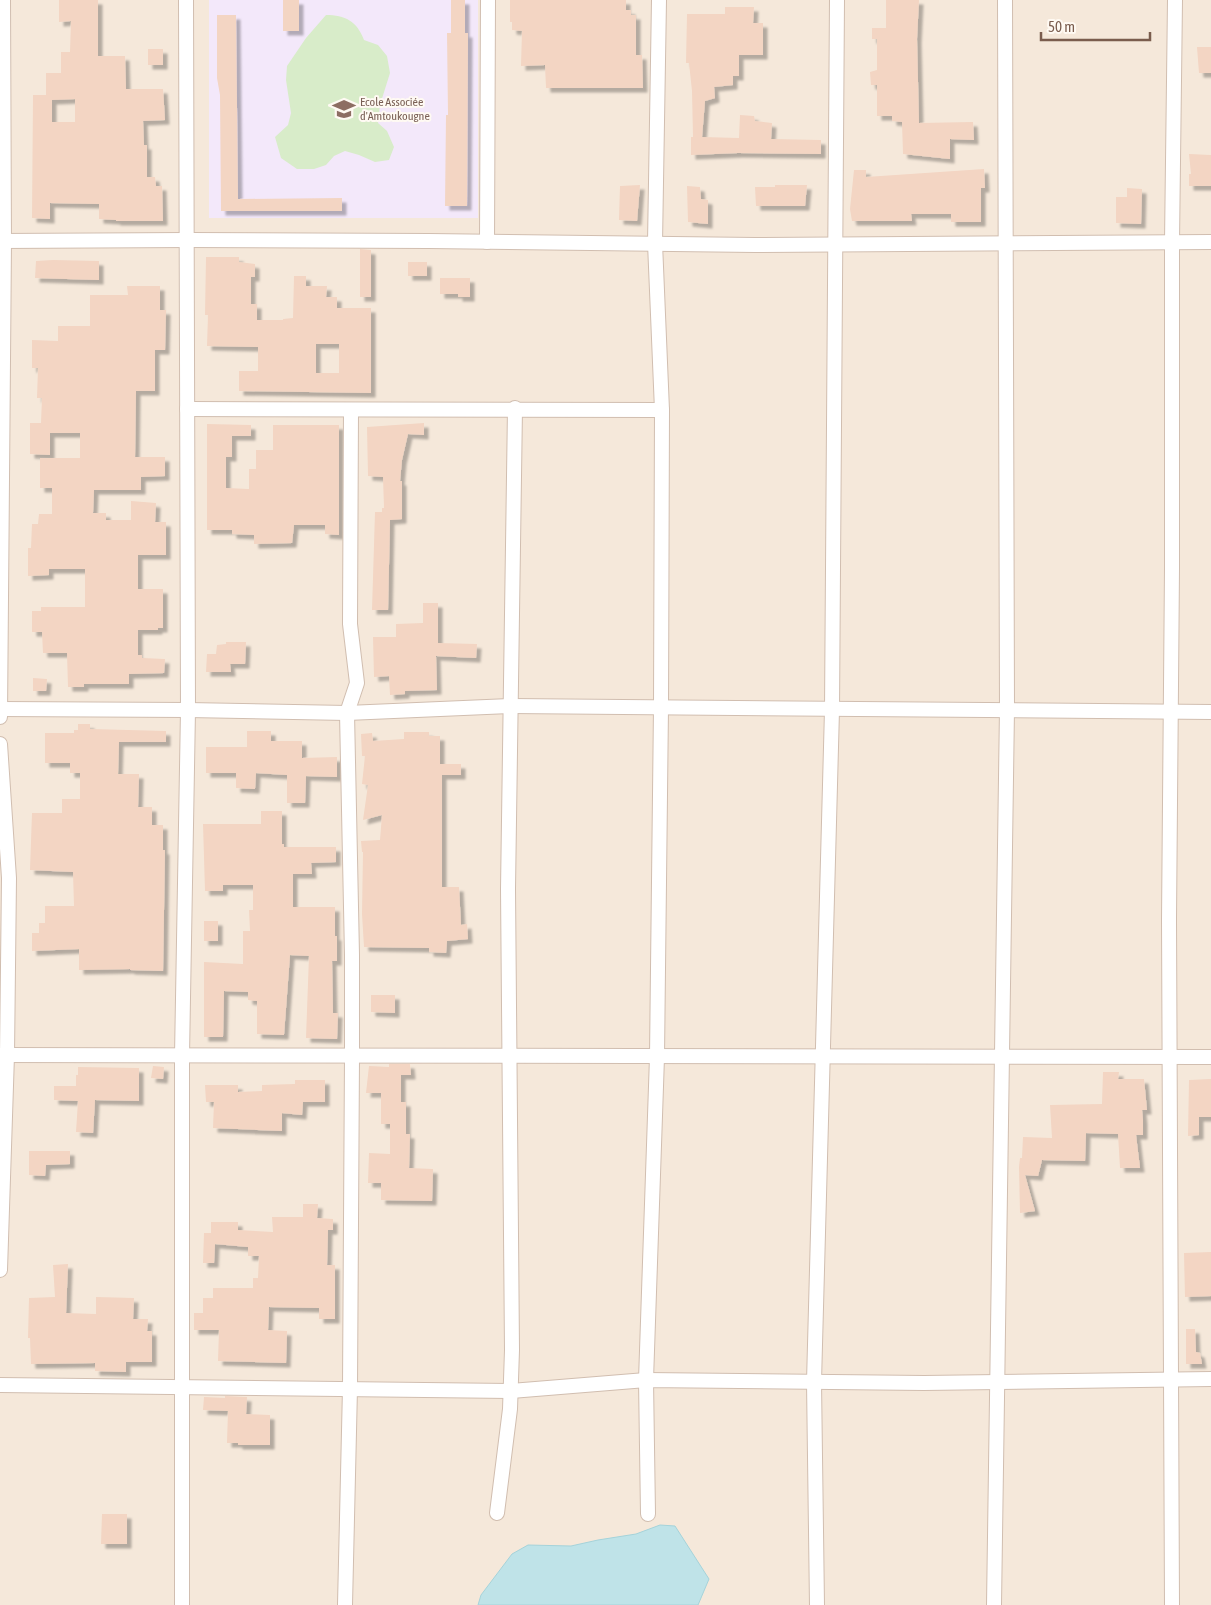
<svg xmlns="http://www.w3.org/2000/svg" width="1211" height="1605" font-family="'Asap Condensed',sans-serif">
<defs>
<filter id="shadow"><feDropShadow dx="4.5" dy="4.5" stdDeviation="1" flood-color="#0004"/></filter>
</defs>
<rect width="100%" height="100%" fill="#fdf6ec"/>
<!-- residential -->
<rect fill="#f5e8da" x="0" y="0" width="1211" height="1605"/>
<!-- education -->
<rect fill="#f3e8fa" x="209" y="0" width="269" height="218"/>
<!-- green -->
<path fill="#d8ecc9" d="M 326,15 C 345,15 357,21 364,40 L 378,45 L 387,56 L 390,73 L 380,105 L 378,123 L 387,131 L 394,147 L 389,160 L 375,162 L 359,155 L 345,151 L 334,156 L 326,165 L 314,169 L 297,169 L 281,158 L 275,137 L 288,125 L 291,113 L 286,80 L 287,66 L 306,38 Z"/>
<!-- water -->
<polygon fill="#bfe3e8" stroke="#a5d3da" points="660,1525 675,1526 709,1579 698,1605 478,1605 481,1595 512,1554 528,1545 571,1546 598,1540 636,1534"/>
<!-- building -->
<g fill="#f3d5c3" fill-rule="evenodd" filter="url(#shadow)">
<path d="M 59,0 L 98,0 L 98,56 L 125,56 L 126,89 L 163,89 L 165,120 L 143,121 L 144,145 L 147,145 L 147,177 L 155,177 L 156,186 L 162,186 L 163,221 L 116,221 L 116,220 L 99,219 L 99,204 L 50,203 L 50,219 L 32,218 L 33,95 L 46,95 L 46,73 L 61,73 L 61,52 L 70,52 L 71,21 L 59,22 ZM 75,99 L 75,122 L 52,122 L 52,100 Z"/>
<rect x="283" y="0" width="16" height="31"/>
<polygon points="451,0 465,0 465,33 468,33 467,206 445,206 446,115 448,115 447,33 451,33"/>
<polygon points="510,0 626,0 626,10 631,10 631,15 636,15 636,55 642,55 643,88 546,88 545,65 521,66 522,31 512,30 512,22 510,22"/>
<polygon points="886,0 919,0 917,39 919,123 973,122 974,140 950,139 950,159 903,154 902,122 892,121 892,116 877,116 877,85 871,85 870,72 877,70 877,39 872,39 872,28 886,28"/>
<polygon points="725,7 754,7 753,23 763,23 763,55 739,55 739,76 733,76 733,85 714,87 715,98 705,101 702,137 739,138 740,115 754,116 755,121 772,123 771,139 821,140 821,154 738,153 691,155 691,137 693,137 692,91 689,63 686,63 687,14 725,14"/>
<polygon points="217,15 236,15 238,199 342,198 342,211 221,211 220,95 217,78"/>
<polygon points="1197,47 1211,47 1211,73 1199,73"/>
<rect x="148" y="49" width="15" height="16"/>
<polygon points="1189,154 1211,155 1211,186 1189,186 1189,174 1191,174"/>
<polygon points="984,169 985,188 981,188 981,222 951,222 951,214 911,214 912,221 852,221 850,209 854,170 866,170 866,177"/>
<polygon points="640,185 637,221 619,220 620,186"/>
<polygon points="775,185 807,185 805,206 756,206 755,187 775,187"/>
<polygon points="687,186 700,187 701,199 708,200 708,224 688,222"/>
<polygon points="1127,188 1142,189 1141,224 1116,223 1116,197 1127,197"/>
<polygon points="360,249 371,250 371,297 360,297"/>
<path d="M 206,257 L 239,257 L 239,262 L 255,264 L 255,277 L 251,277 L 251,304 L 257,304 L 257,320 L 283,320 L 283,319 L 293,318 L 294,276 L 306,276 L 306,286 L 327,286 L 326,297 L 337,297 L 337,308 L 371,308 L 371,393 L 239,391 L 239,371 L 258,371 L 258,347 L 207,346 L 208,315 L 205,315 ZM 316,344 L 339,344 L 339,373 L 316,373 Z"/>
<polygon points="53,260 99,261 99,280 35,278 36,261"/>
<rect x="408" y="262" width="19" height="14"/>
<polygon points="440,278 470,278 470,297 458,297 458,294 440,294"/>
<polygon points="127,286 160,286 160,310 166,310 165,350 155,350 155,391 136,391 135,457 165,457 165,476 141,477 141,490 94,490 93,513 106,513 106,520 131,520 131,501 156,503 155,522 166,522 166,555 138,555 138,589 163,589 163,628 158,628 158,630 138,630 138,655 142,655 142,658 165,659 164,673 129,674 129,684 84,684 84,687 68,687 67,653 43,653 42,632 32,632 32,611 41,611 41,607 85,607 85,569 49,569 49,575 28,576 28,548 31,548 32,524 38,524 39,514 52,514 52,488 40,488 40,458 80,458 80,433 50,433 50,455 30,454 30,423 41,423 42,398 37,398 38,368 32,368 32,340 58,341 58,326 90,326 90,295 128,295"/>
<polygon points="424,423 424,435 408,434 402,460 400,481 402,481 402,519 390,520 388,610 372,610 375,512 382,512 382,508 384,508 383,477 368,476 367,427"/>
<polygon points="207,424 251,425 251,436 232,436 232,457 226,457 226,488 249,489 249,469 256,469 256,450 273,450 273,425 339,425 339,535 325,534 325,525 294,525 292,543 254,544 254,535 232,534 232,530 207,530"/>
<polygon points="423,603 438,603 438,643 477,644 476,658 436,656 437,690 405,691 405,694 390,695 389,676 374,677 373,637 396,637 396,624 423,623"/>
<polygon points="226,642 246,642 245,664 230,664 231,672 206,672 207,654 216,654 217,645 226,644"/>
<polygon points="33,678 47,679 46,691 33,691"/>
<polygon points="78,724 90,724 90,729 166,731 166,742 119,742 118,774 139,774 138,807 152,807 152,825 163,825 163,850 165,850 163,971 130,970 130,969 79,970 79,949 32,951 32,933 39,933 39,923 45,923 45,906 74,906 73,872 30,870 32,813 62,813 62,799 80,799 80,773 70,773 70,763 45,763 45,733 74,733 74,730 78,730"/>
<polygon points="247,731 271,731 271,741 302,741 302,758 337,757 337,777 306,776 305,803 287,803 287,775 256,773 255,789 236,788 236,773 206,773 206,747 247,747"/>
<polygon points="404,732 429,732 429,736 440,736 440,764 461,764 461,775 442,775 442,887 459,887 461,925 467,924 468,939 447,941 446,953 429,952 429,948 364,947 362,914 363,852 362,852 361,841 380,840 382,815 363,820 368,785 362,784 365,756 362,756 361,734 372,733 373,741 404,739"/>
<polygon points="261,811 282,811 282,844 284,844 284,847 336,847 336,862 311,863 312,874 293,874 293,907 335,907 335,936 337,936 337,961 332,961 333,1013 338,1013 337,1039 306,1038 309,956 290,955 284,1035 257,1034 257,1001 248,1000 248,992 224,991 223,1037 204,1037 204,962 243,964 243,931 250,931 249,910 253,910 253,885 223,885 223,891 205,891 203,824 261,824"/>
<rect x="204" y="921" width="14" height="20"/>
<polygon points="371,995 395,995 395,1013 371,1012"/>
<polygon points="389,1064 410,1064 411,1075 401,1075 401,1102 406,1102 406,1134 410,1134 409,1168 433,1169 432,1201 381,1200 381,1183 368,1183 369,1153 390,1154 390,1124 381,1124 381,1093 366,1093 369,1066 389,1067"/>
<polygon points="153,1066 164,1067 163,1079 151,1078"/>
<polygon points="78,1067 139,1068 139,1101 95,1100 93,1133 76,1132 78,1101 54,1100 54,1086 76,1086 76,1075 78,1075"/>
<polygon points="1103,1072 1119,1072 1118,1079 1144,1079 1147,1110 1142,1110 1143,1120 1143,1135 1136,1135 1140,1168 1120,1168 1118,1134 1086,1133 1085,1161 1042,1160 1038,1176 1025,1175 1035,1211 1020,1213 1019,1167 1020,1158 1022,1158 1023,1137 1052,1138 1050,1105 1102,1104"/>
<polygon points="1211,1079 1211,1117 1199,1117 1199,1135 1188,1136 1189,1080"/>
<polygon points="295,1080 325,1080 325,1102 303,1102 302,1115 282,1113 282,1131 213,1128 214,1102 206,1102 205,1085 238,1085 238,1092 262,1091 262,1085 295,1084"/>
<polygon points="29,1151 70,1151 70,1164 46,1165 45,1176 29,1175"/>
<polygon points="303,1204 318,1204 317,1218 333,1219 333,1230 328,1230 327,1265 335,1265 335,1319 319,1319 319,1308 269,1307 268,1330 287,1331 286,1363 218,1361 219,1330 194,1330 194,1313 203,1313 203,1298 213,1298 213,1288 253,1288 253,1278 258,1278 259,1256 248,1256 248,1247 215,1244 214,1263 203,1263 204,1233 211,1233 211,1222 238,1222 238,1230 273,1232 272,1217 303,1217"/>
<polygon points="1211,1252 1211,1296 1185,1297 1184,1253"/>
<polygon points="68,1264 66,1313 96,1314 96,1297 134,1298 133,1319 148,1319 147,1331 152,1331 152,1362 126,1362 126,1372 95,1371 95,1363 31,1364 30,1338 28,1338 29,1298 55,1297 53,1265"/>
<polygon points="1186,1329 1195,1329 1196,1352 1200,1353 1202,1364 1186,1364"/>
<polygon points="225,1396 247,1397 246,1414 270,1415 270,1445 238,1445 238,1443 227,1443 228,1411 203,1410 204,1397 225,1398"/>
<polygon points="102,1514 127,1514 127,1544 101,1544"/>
</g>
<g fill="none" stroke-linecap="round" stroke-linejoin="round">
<defs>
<g id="minor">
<polyline points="0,241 188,240 429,241 755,245 1211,242"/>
<polyline points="487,242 488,0"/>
<polyline points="187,409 662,410"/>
<polyline points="0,709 188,710 347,713 510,706 1211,712"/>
<polyline points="0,717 4,241 3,0"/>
<polyline points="0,744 9,878 7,1055 0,1270"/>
<polyline points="0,1055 1211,1057"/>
<polyline points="0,1385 511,1391 646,1380 924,1383 1211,1379"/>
<polyline points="497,1513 510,1409 512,1350 508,889 515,408"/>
<polyline points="648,1514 646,1380 657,1057 661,707 662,410 655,243 659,0"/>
<polyline points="182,1605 182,1056 188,710 186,0"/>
<polyline points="345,1605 350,1388 352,1057 352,955 347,713 357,683 350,624 351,410"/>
<polyline points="817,1605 814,1382 832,710 837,0"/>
<polyline points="994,1605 1007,709 1005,0"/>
<polyline points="1172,1605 1169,920 1172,568 1172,242 1175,0"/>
</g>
</defs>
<!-- minor casing -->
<use href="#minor" stroke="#d1beb0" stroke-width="16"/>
<!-- minor -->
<use href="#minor" stroke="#fff" stroke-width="14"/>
</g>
<!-- icons -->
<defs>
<symbol id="school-bare" viewBox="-9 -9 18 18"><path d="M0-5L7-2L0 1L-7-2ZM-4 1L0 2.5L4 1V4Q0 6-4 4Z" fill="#8d6e63" stroke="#fffaf3" stroke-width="2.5" paint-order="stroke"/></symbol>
</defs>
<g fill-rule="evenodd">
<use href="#school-bare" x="328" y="93" width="32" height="32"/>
</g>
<g text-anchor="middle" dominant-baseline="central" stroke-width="4" stroke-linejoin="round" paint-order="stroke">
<!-- education labels -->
<g font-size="12" fill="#785e54" stroke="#fffaf3" text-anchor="start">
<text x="360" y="102">Ecole Associée<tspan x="360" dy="14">d'Amtoukougne</tspan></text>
</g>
</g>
<!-- scale -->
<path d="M1041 32v8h109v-8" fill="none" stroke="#7a5c4d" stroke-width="2.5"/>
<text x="1048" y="32" font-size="15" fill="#7a5c4d" stroke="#fffaf3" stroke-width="4" paint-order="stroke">50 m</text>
</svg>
